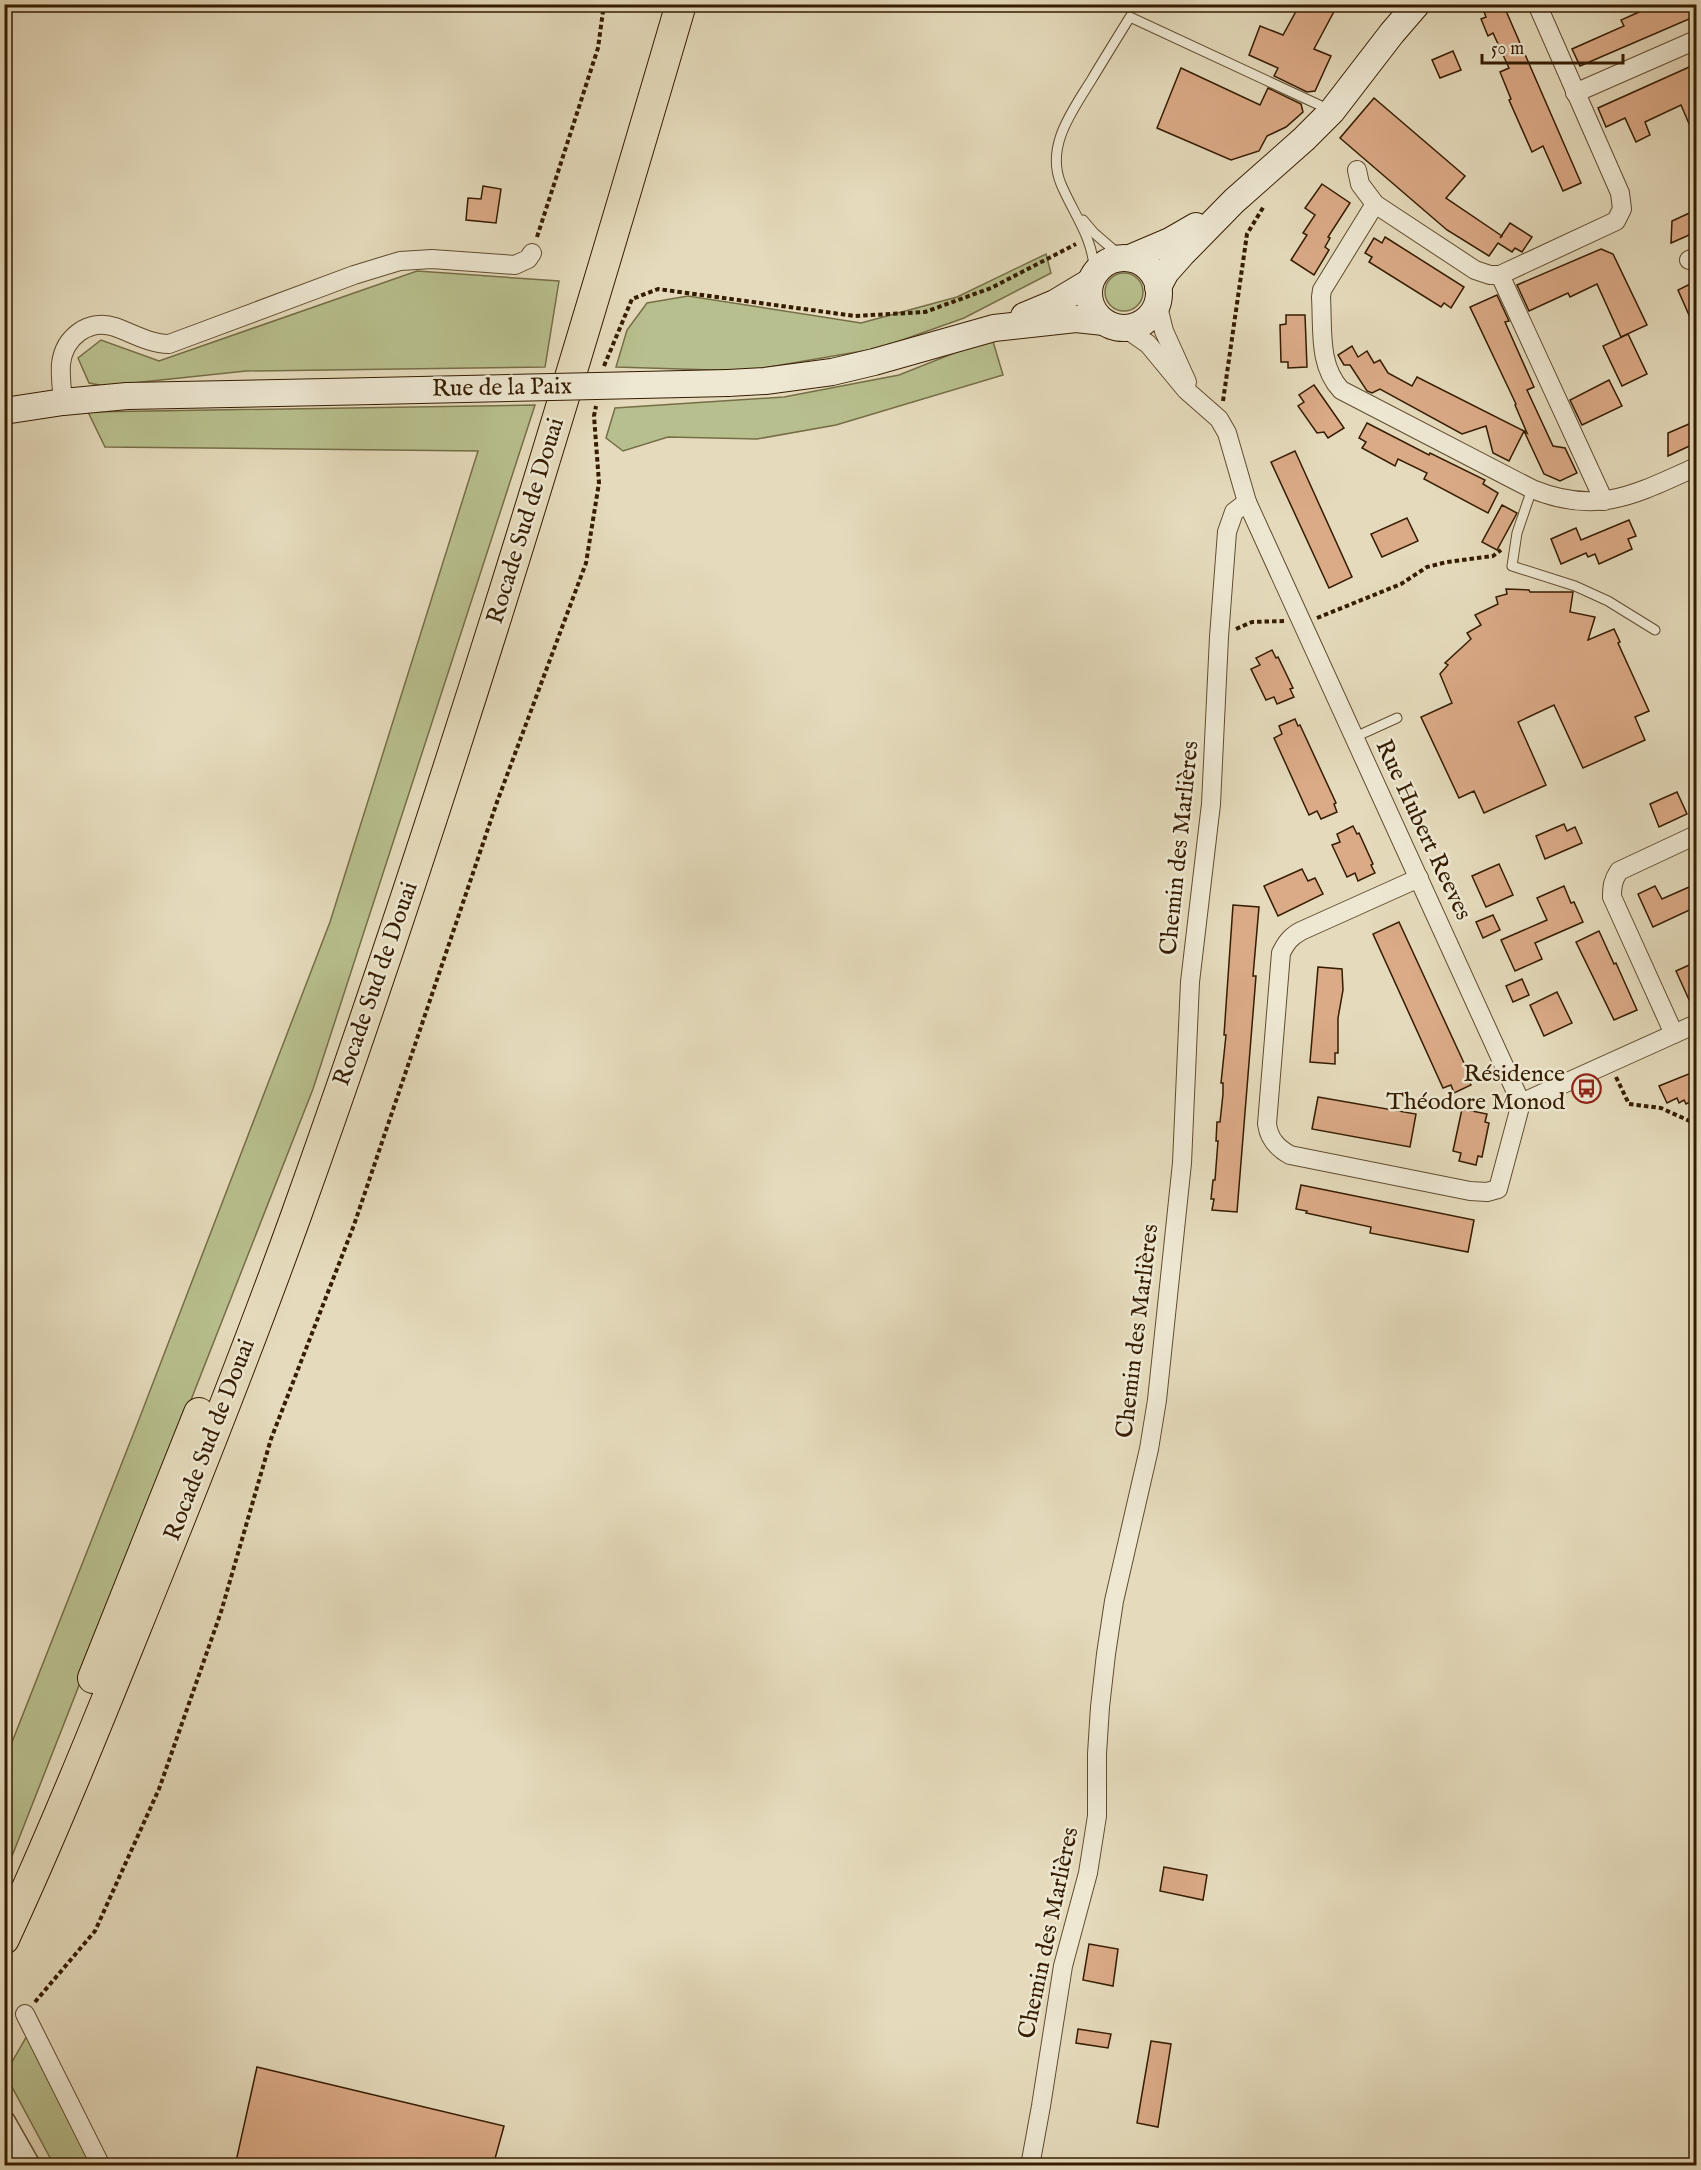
<svg xmlns="http://www.w3.org/2000/svg" width="1701" height="2170" font-family="'IM FELL English',serif">
<rect width="100%" height="100%" fill="#e5dbbc"/>
<filter id="stains"><feTurbulence type="fractalNoise" baseFrequency=".00333" numOctaves="4"/><feColorMatrix values="0 0 0 0 .2 0 0 0 0 .09 0 0 0 0 .02 0 0 0 .5 -.17"/></filter>
<radialGradient id="worn" r=".72"><stop offset=".6" stop-color="#630" stop-opacity="0"/><stop offset="1" stop-color="#630" stop-opacity=".3"/></radialGradient>
<!-- green -->
<g fill="#b8bf8e" stroke="#766e47" stroke-width="1.5">
<polygon points="1046,254 1051,273 964,318 880,348 746,371 616,367 627,330 647,303 688,296 861,323 957,297"/>
<polygon points="417,271 559,281 545,367 246,371 104,386 89,383 78,358 101,340 159,361"/>
<circle cx="1124" cy="292" r="19"/>
<polygon points="992,338 1003,375 836,425 757,439 668,437 623,451 606,438 615,408 784,397 899,375"/>
<polygon points="535,405 313,1089 5,1874 5,1760 138,1422 330,922 478,451 105,447 88,412"/>
<polygon points="28,2034 92,2165 54,2165 5,2074"/>
</g>
<!-- building -->
<g fill="#dbaa87" stroke="#351c00" stroke-width="1.5">
<polygon points="1300,4 1338,4 1314,49 1331,56 1315,91 1307,92 1274,76 1278,68 1249,55 1260,26 1283,35"/>
<polygon points="1481,4 1503,4 1581,183 1563,191 1543,146 1532,152 1509,100 1511,99 1500,72 1509,68 1493,33 1488,36 1481,19 1486,17"/>
<polygon points="1636,4 1696,4 1696,16 1580,66 1572,49 1624,26 1621,20 1639,12"/>
<polygon points="1453,51 1461,70 1440,78 1432,60"/>
<polygon points="1696,64 1696,140 1681,105 1645,122 1650,135 1636,142 1625,118 1606,127 1598,108"/>
<polygon points="1181,68 1260,105 1268,88 1301,104 1303,112 1286,127 1267,136 1259,151 1231,160 1157,128"/>
<polygon points="1374,98 1465,176 1446,198 1502,236 1500,238 1510,223 1532,237 1522,252 1515,248 1512,252 1498,243 1489,256 1447,230 1340,138"/>
<polygon points="1322,184 1350,203 1328,237 1330,238 1325,247 1329,250 1314,275 1291,260 1307,235 1303,233 1315,215 1305,208"/>
<polygon points="483,186 501,189 496,223 466,220 468,198 481,199"/>
<polygon points="1696,210 1696,232 1671,243 1672,221"/>
<polygon points="1385,237 1464,287 1451,308 1444,303 1441,307 1369,262 1372,257 1365,253 1374,238 1382,243"/>
<polygon points="1601,249 1613,254 1647,325 1621,337 1597,284 1570,297 1568,293 1529,311 1517,285"/>
<polygon points="1696,281 1696,331 1678,290"/>
<polygon points="1497,295 1509,321 1505,322 1534,387 1527,390 1553,446 1565,448 1577,473 1560,481 1544,474 1524,431 1527,433 1515,405 1516,404 1470,307"/>
<polygon points="1286,315 1305,315 1307,367 1288,368 1288,362 1281,362 1280,325 1286,324"/>
<polygon points="1628,334 1647,374 1622,386 1603,346"/>
<polygon points="1352,346 1358,357 1367,351 1374,363 1380,360 1388,373 1412,386 1417,377 1524,431 1509,461 1493,453 1486,426 1462,434 1380,389 1372,393 1367,391 1350,365 1344,365 1338,355"/>
<polygon points="1609,380 1622,406 1582,425 1570,400"/>
<polygon points="1314,385 1344,428 1328,438 1324,432 1317,433 1298,406 1304,402 1299,395"/>
<polygon points="1696,421 1696,443 1668,456 1668,433"/>
<polygon points="1367,423 1429,455 1430,453 1485,480 1483,484 1498,493 1488,513 1424,479 1427,473 1398,459 1395,466 1362,448 1366,442 1359,438"/>
<polygon points="1295,451 1352,577 1329,588 1271,462"/>
<polygon points="1502,505 1517,513 1497,550 1482,542"/>
<polygon points="1407,518 1418,541 1382,557 1371,534"/>
<polygon points="1629,520 1636,536 1628,539 1632,549 1599,564 1595,554 1588,557 1586,553 1561,564 1551,539 1576,528 1581,540"/>
<polygon points="1506,589 1529,590 1530,592 1573,592 1570,612 1595,617 1588,640 1614,629 1620,642 1618,643 1649,711 1635,717 1645,740 1583,768 1554,705 1518,722 1546,785 1484,813 1474,791 1459,798 1421,717 1452,703 1440,674 1448,665 1445,663 1471,639 1467,633 1481,625 1475,615 1498,604 1496,597 1507,594"/>
<polygon points="1272,650 1276,658 1278,657 1293,688 1290,689 1294,697 1277,704 1274,697 1266,700 1251,669 1260,665 1256,658"/>
<polygon points="1295,719 1298,726 1300,725 1336,803 1334,804 1337,812 1321,819 1317,811 1309,815 1274,738 1282,734 1279,726"/>
<polygon points="1677,792 1687,814 1659,827 1650,804"/>
<polygon points="1564,824 1567,831 1575,827 1582,843 1545,859 1536,836"/>
<polygon points="1353,826 1357,834 1359,833 1373,864 1371,865 1375,873 1358,881 1355,873 1347,877 1332,845 1340,842 1337,834"/>
<polygon points="1499,864 1513,895 1486,907 1472,876"/>
<polygon points="1302,869 1308,881 1315,878 1323,894 1278,916 1264,886"/>
<polygon points="1696,884 1696,907 1653,927 1638,894 1655,886 1662,899"/>
<polygon points="1564,886 1571,903 1574,902 1583,922 1535,943 1542,959 1515,971 1501,940 1547,920 1537,898"/>
<polygon points="1233,905 1259,907 1253,976 1256,976 1237,1212 1212,1210 1214,1199 1211,1199 1213,1180 1215,1180 1218,1141 1216,1141 1217,1122 1220,1122 1223,1094 1223,1083 1221,1083 1226,1035 1224,1035"/>
<polygon points="1493,915 1500,930 1483,938 1476,922"/>
<polygon points="1399,922 1470,1076 1467,1077 1471,1085 1454,1093 1451,1085 1443,1088 1373,934"/>
<polygon points="1599,931 1614,964 1616,963 1637,1010 1614,1020 1576,942"/>
<polygon points="1696,962 1696,1013 1695,1013 1676,971"/>
<polygon points="1318,967 1342,969 1343,990 1338,1018 1338,1053 1335,1053 1335,1064 1310,1062"/>
<polygon points="1522,979 1529,995 1513,1002 1506,986"/>
<polygon points="1557,992 1572,1023 1544,1036 1530,1005"/>
<polygon points="1696,1071 1696,1099 1686,1104 1684,1100 1679,1103 1677,1098 1667,1103 1659,1086"/>
<polygon points="1318,1097 1416,1114 1410,1147 1312,1129"/>
<polygon points="1462,1109 1487,1114 1485,1122 1489,1123 1482,1157 1478,1156 1476,1165 1459,1161 1461,1153 1453,1151"/>
<polygon points="1301,1185 1474,1220 1468,1252 1370,1233 1371,1227 1306,1213 1307,1211 1296,1209"/>
<polygon points="1164,1867 1207,1875 1203,1900 1160,1891"/>
<polygon points="1089,1944 1118,1949 1113,1986 1083,1980"/>
<polygon points="1078,2029 1111,2034 1108,2048 1076,2043"/>
<polygon points="1151,2041 1171,2044 1158,2127 1137,2123"/>
<polygon points="257,2067 504,2126 493,2166 235,2166"/>
</g>
<g fill="none" stroke-linecap="round" stroke-linejoin="round">
<defs>
<g id="service">
<polyline points="1083,220 1094,233 1123,258"/>
<path d="M 1095,273 C 1092,235 1075,217 1061,184 C 1045,146 1073,110 1092,79 C 1104,59 1117,38 1130,17 L 1330,110"/>
<polyline points="1532,489 1517,533 1512,566 1575,586 1608,601 1655,630"/>
<polyline points="1355,737 1397,718"/>
</g>
<g id="minor">
<polyline points="1575,93 1696,40"/>
<polyline points="1357,170 1360,184 1375,204 1475,270 1490,275 1500,275 1616,221 1622,209 1620,193 1537,4"/>
<path d="M 1375,204 L 1322,290 L 1321,297 C 1323,330 1318,365 1341,390 L 1532,489 C 1598,516 1636,494 1696,467"/>
<polyline points="1689,260 1696,257"/>
<polyline points="1500,275 1604,501"/>
<polyline points="1157,303 1164,331 1187,382"/>
<polyline points="1125,328 1148,344 1186,390 1219,419 1227,433 1247,502 1521,1103 1696,1024"/>
<path d="M 63,402 C 62,389 60,376 61,364 C 64,337 89,318 115,327 C 132,333 150,344 169,344 L 354,275 L 400,261 L 432,259 L 515,265 L 528,259 L 532,253"/>
<path d="M 1419,878 L 1301,931 C 1290,937 1286,943 1281,953 L 1267,1124 C 1269,1139 1277,1148 1290,1155 L 1470,1191 L 1487,1192 L 1498,1189 L 1521,1103"/>
<path d="M 1674,1034 L 1612,897 C 1612,886 1613,880 1619,871 L 1696,835"/>
<polyline points="25,2014 101,2166"/>
<polyline points="1030,2166 1041,2106 1063,1966 1088,1873 1097,1816 1097,1754 1100,1707 1106,1654 1114,1601 1149,1449 1157,1400 1182,1163 1190,982 1211,804 1219,637 1227,532 1234,512 1247,502"/>
</g>
<polyline id="tertiary" points="4,2122 29,2166"/>
<g id="secondary">
<circle cx="1124" cy="293" r="35"/>
<polyline points="1130,258 1170,241 1196,226"/>
<polyline points="1158,287 1166,272 1182,254 1234,201 1304,139 1332,111 1392,33 1417,4"/>
<polyline points="1024,316 1055,303 1090,282"/>
<polyline points="728,383 765,381 832,372 874,362 994,328 1076,319 1104,322"/>
<polyline points="4,411 63,402 127,396 374,391"/>
</g>
<g id="trunk">
<polyline points="93,1678 199,1413"/>
<path d="M 4,1939 C 59,1820 107,1699 156,1578 C 205,1457 253,1335 297,1213 C 440,815 562,410 681,4"/>
</g>
</defs>
<!-- service casing -->
<use href="#service" stroke="#614c2f" stroke-width="11"/>
<!-- minor casing -->
<use href="#minor" stroke="#614c2f" stroke-width="20"/>
<!-- tertiary casing -->
<use href="#tertiary" stroke="#614c2f" stroke-width="25"/>
<!-- secondary casing -->
<use href="#secondary" stroke="#351c00" stroke-width="28"/>
<!-- trunk casing -->
<use href="#trunk" stroke="#351c00" stroke-width="32"/>
<!-- path -->
<g stroke="#351c00" stroke-width="4" stroke-dasharray="4.5 3" stroke-linecap="butt">
<polyline points="537,237 598,48 604,4"/>
<polyline points="604,366 632,299 658,289 855,316 925,312 991,288 1076,244"/>
<polyline points="1223,401 1247,234 1264,206"/>
<polyline points="1317,618 1401,584 1427,567 1447,562 1493,556 1501,550"/>
<polyline points="1236,629 1252,622 1284,621"/>
<polyline points="1616,1077 1629,1104 1661,1108 1696,1124"/>
<polyline points="35,2002 95,1931 159,1789 221,1612 271,1439 354,1225 497,802 586,563 599,483 594,416 596,406"/>
</g>
<!-- service -->
<use href="#service" stroke="#eee8d3" stroke-width="9"/>
<!-- minor -->
<use href="#minor" stroke="#eee8d3" stroke-width="18"/>
<!-- tertiary -->
<use href="#tertiary" stroke="#eee8d3" stroke-width="22"/>
<!-- secondary -->
<use href="#secondary" stroke="#eee8d3" stroke-width="26"/>
<!-- trunk -->
<use href="#trunk" stroke="#e5dbbc" stroke-width="30"/>
<defs>
<polyline id="secondary-bridge" points="374,391 728,383"/>
</defs>
<!-- secondary-bridge casing -->
<use href="#secondary-bridge" stroke="#351c00" stroke-width="28" stroke-linecap="butt"/>
<!-- secondary-bridge -->
<use href="#secondary-bridge" stroke="#eee8d3" stroke-width="26"/>
</g>
<!-- icons -->
<defs>
<symbol id="bus-ring" viewBox="-11 -11 22 22"><circle r="9.5" fill="#eee8d3" stroke="#8f2418" stroke-width="1.5"/><path d="M-5-6H5V4H4V6H2V4H-2V6H-4V4H-5ZM-3.5-4V0h7V-4ZM-3.5 1.2v1.5H-2V1.2ZM2 1.2v1.5H3.5V1.2Z" fill="#8f2418"/></symbol>
</defs>
<g fill-rule="evenodd">
<use href="#bus-ring" x="1570" y="1072" width="33" height="33"/>
</g>
<g text-anchor="middle" dominant-baseline="central" stroke-width="5" stroke-linejoin="round" paint-order="stroke">
<!-- street labels -->
<g font-size="24" fill="#351c00" stroke="#eee8d3">
<text transform="translate(502 388) rotate(-1)">Rue de la Paix</text>
<text transform="translate(526 521) rotate(-73)">Rocade Sud de Douai</text>
<text transform="translate(1423 830) rotate(65)">Rue Hubert Reeves</text>
<text transform="translate(1180 848) rotate(-84)">Chemin des Marlières</text>
<text transform="translate(376 984) rotate(-71)">Rocade Sud de Douai</text>
<text transform="translate(1138 1331) rotate(-83)">Chemin des Marlières</text>
<text transform="translate(210 1440) rotate(-69)">Rocade Sud de Douai</text>
<text transform="translate(1049 1933) rotate(-78)">Chemin des Marlières</text>
</g>
<!-- poi labels -->
<g font-size="24" fill="#351c00" stroke="#eee8d3" text-anchor="end">
<text x="1565" y="1074">Résidence<tspan x="1565" dy="28">Théodore Monod</tspan></text>
</g>
</g>
<!-- margin -->
<rect width="1701" height="2170" fill="none" stroke="#e5dbbc" stroke-width="24"/>
<rect x="6" y="6" width="1689" height="2158" fill="none" stroke="#351c00" stroke-width="3"/>
<rect x="12" y="12" width="1677" height="2146" fill="none" stroke="#351c00" stroke-width="1.5"/>
<!-- scale -->
<path d="M1482 54v9h141v-9" fill="none" stroke="#351c00" stroke-width="3"/>
<text x="1491" y="54" font-size="18" fill="#351c00" stroke="#eee8d3" stroke-width="4.5" paint-order="stroke">50 m</text>
<rect width="100%" height="100%" filter="url(#stains)"/>
<rect width="100%" height="100%" fill="url(#worn)"/>
</svg>
